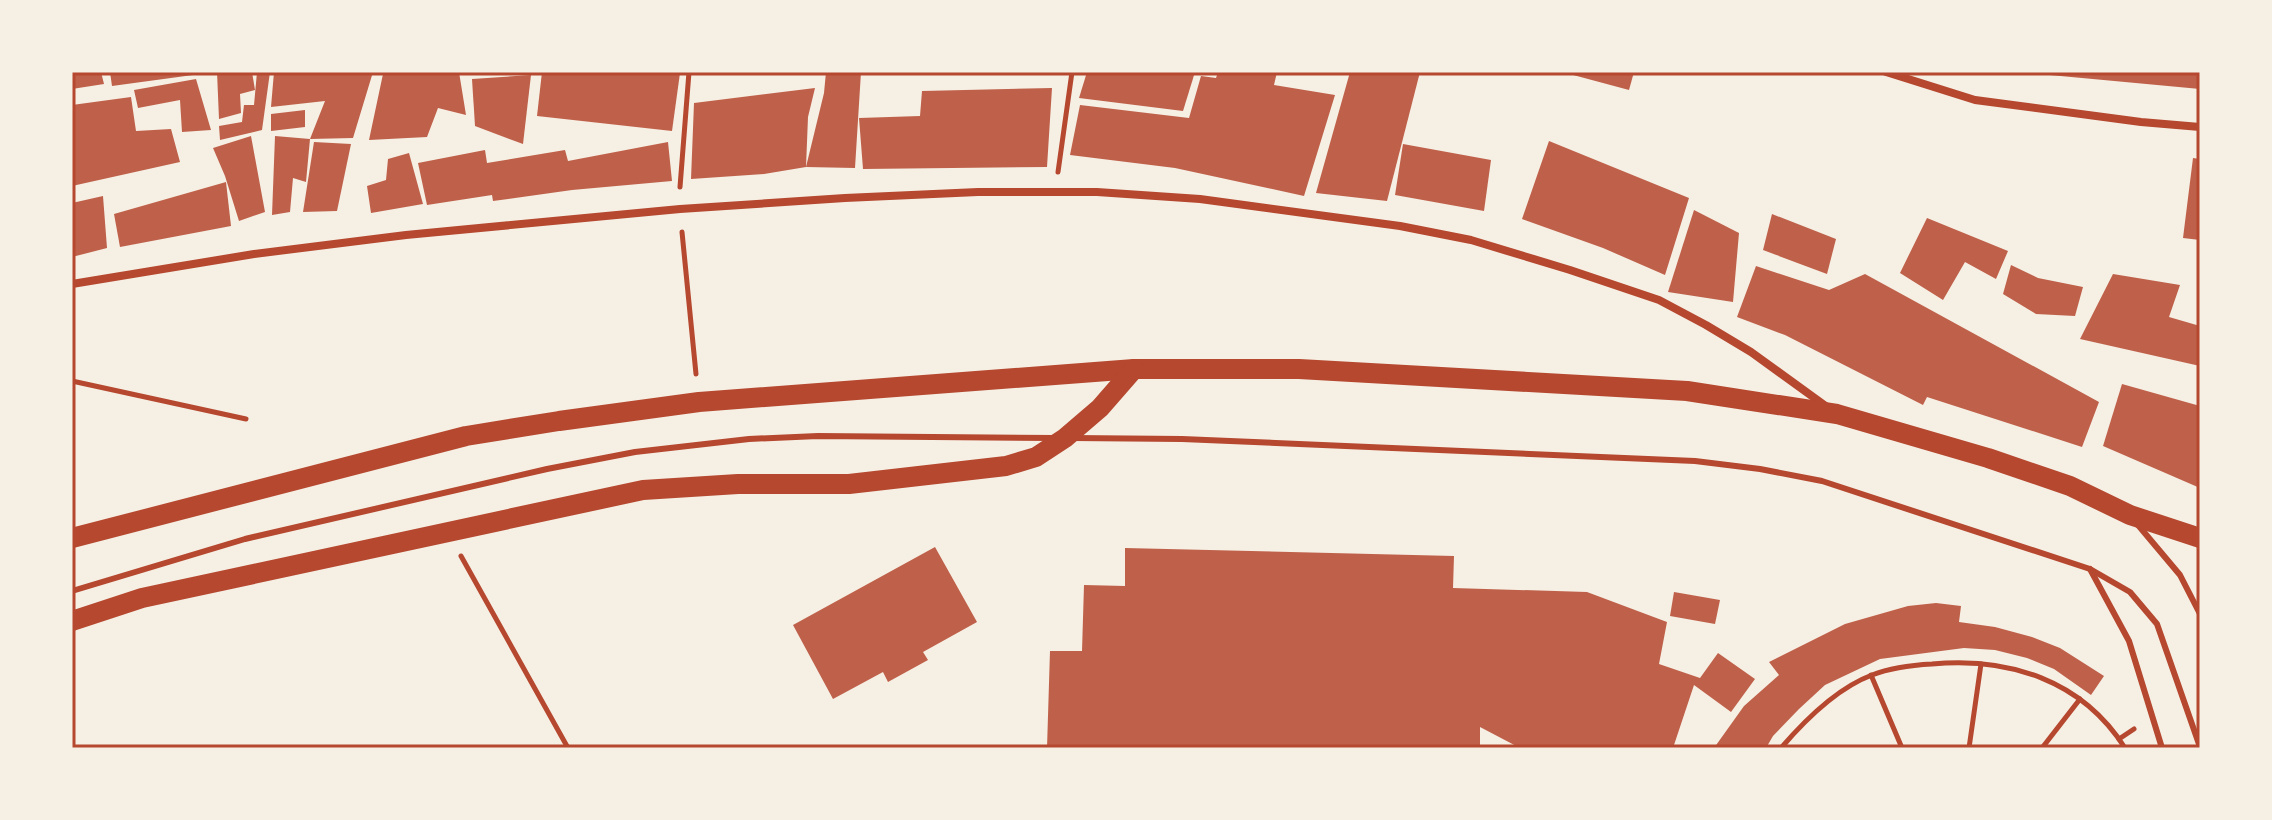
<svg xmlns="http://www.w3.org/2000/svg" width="2272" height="820" font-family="Overpass,sans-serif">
<rect width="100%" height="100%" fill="#f6efe4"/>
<!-- building -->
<g fill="#bf614a">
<polygon points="72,72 101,72 104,84 72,89"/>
<polygon points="110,72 193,72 193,75 112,86"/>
<polygon points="217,72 252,72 255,90 240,94 241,113 219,119"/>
<polygon points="257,72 270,72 262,130 220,140 219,126 242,122 244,105 254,105"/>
<polygon points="274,72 373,72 353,138 310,139 325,101 271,107"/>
<polygon points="407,72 459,72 466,115 438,108 427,137 369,140 383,74"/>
<polygon points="542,72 680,73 672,131 537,116"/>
<polygon points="826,72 861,72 855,168 806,167 824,93"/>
<polygon points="1087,72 1195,72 1183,111 1079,98"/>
<polygon points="1218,72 1277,72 1274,85 1335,95 1304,196 1175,168 1070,155 1080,105 1189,118 1201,76 1216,78"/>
<polygon points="1350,72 1420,72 1387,201 1316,193"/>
<polygon points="1562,72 1634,72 1629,90"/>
<polygon points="2039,72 2200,72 2200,89 2039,74"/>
<polygon points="531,75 523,144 475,126 472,79"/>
<polygon points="196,79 211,130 182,132 180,100 138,108 134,90"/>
<polygon points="815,88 808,117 806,167 764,174 691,179 694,103"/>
<polygon points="1052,88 1047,167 863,169 859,118 920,116 922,91"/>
<polygon points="131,97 136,131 171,129 180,162 72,186 72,105"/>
<polygon points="305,110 305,127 271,131 271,114"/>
<polygon points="251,136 265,212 239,221 225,176 213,148"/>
<polygon points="275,136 310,139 306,182 293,178 290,212 272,215"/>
<polygon points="1549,141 1689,198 1665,275 1603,248 1522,219"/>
<polygon points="314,142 351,144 337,211 303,212"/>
<polygon points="668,142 672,181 572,190 493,201 492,195 427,205 418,163 485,150 487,163 565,150 568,161"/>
<polygon points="1403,144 1491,160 1484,211 1395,195"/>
<polygon points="409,153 423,204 371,213 367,186 386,180 388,159"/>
<polygon points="2193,158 2200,159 2200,240 2183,238"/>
<polygon points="226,182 231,226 120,247 114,214"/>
<polygon points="103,196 107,248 72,257 72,203"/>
<polygon points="1694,210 1739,233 1733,302 1668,292"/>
<polygon points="1772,214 1836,239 1827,274 1763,250"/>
<polygon points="1927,218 2008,251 1996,279 1965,262 1943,300 1900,273"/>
<polygon points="2011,265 2038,278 2083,287 2075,316 2036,314 2003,294"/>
<polygon points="1756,266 1829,290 1865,274 2099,402 2082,447 1927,397 1923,405 1785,335 1737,317"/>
<polygon points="2113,274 2180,285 2169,317 2200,326 2200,366 2080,339"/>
<polygon points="2122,384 2200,406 2200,488 2103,446"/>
<polygon points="935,547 977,622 923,652 928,660 888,682 883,672 833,699 793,625"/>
<polygon points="1125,548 1454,556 1453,588 1587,592 1667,622 1659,664 1700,678 1718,653 1755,679 1731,712 1694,685 1673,748 1520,748 1480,727 1480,748 1047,748 1050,651 1082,651 1084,585 1125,586"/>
<polygon points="1674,592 1720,600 1715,624 1670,616"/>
<polygon points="1936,603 1961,606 1959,622 1995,627 2032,637 2060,648 2104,676 2091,695 2054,669 2027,658 1995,650 1964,648 1880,659 1825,685 1799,709 1773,736 1766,748 1714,748 1744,706 1779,675 1769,662 1845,624 1908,606"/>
</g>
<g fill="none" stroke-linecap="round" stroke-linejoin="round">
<!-- path -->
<g stroke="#b5482f" stroke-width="5">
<polyline points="1058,172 1072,72"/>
<polyline points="680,187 689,72"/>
<polyline points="682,232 696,374"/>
<polyline points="72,381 246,419"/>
<polyline points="461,556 568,748"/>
<polyline points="1871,675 1902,748"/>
<polyline points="2119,739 2134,729"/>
<path d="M 1781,748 C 1805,720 1837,688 1872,675 C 1890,668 1913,665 1932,664 C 2009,657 2082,680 2125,748"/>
<polyline points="1969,748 1981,664"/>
<polyline points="2042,748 2080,699"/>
</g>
<!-- service -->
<g stroke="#b5482f" stroke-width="6">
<polyline points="1073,438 1182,439 1695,461 1760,469 1822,481 2090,569 2130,592 2157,624 2200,747"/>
<polyline points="2138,525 2180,575 2200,614"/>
<polyline points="2090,569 2129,641 2162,748"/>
<polyline points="72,591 245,539 547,469 635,452 749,439 818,436 1054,438"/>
</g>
<!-- minor -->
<g stroke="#b5482f" stroke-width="8">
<polyline points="1886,72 1975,100 2141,122 2200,127"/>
<polyline points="72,284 254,254 406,235 680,209 845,198 978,192 1097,192 1200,199 1400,226 1471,240 1570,270 1659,300 1706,325 1751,352 1827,407"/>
</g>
<!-- primary -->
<g stroke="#b5482f" stroke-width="20">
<polyline points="72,538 466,436 559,421 699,402 1134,369 1299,369 1687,391 1837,414 1988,458 2070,486 2130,515 2200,538"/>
<polyline points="72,621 142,598 643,490 738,484 849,484 1006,466 1036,457 1065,438 1100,408 1134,369"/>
</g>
</g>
<!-- border -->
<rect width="2272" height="820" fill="none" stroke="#f6efe4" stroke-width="148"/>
<rect x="74" y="74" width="2124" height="672" fill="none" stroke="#b5482f" stroke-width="3"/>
</svg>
